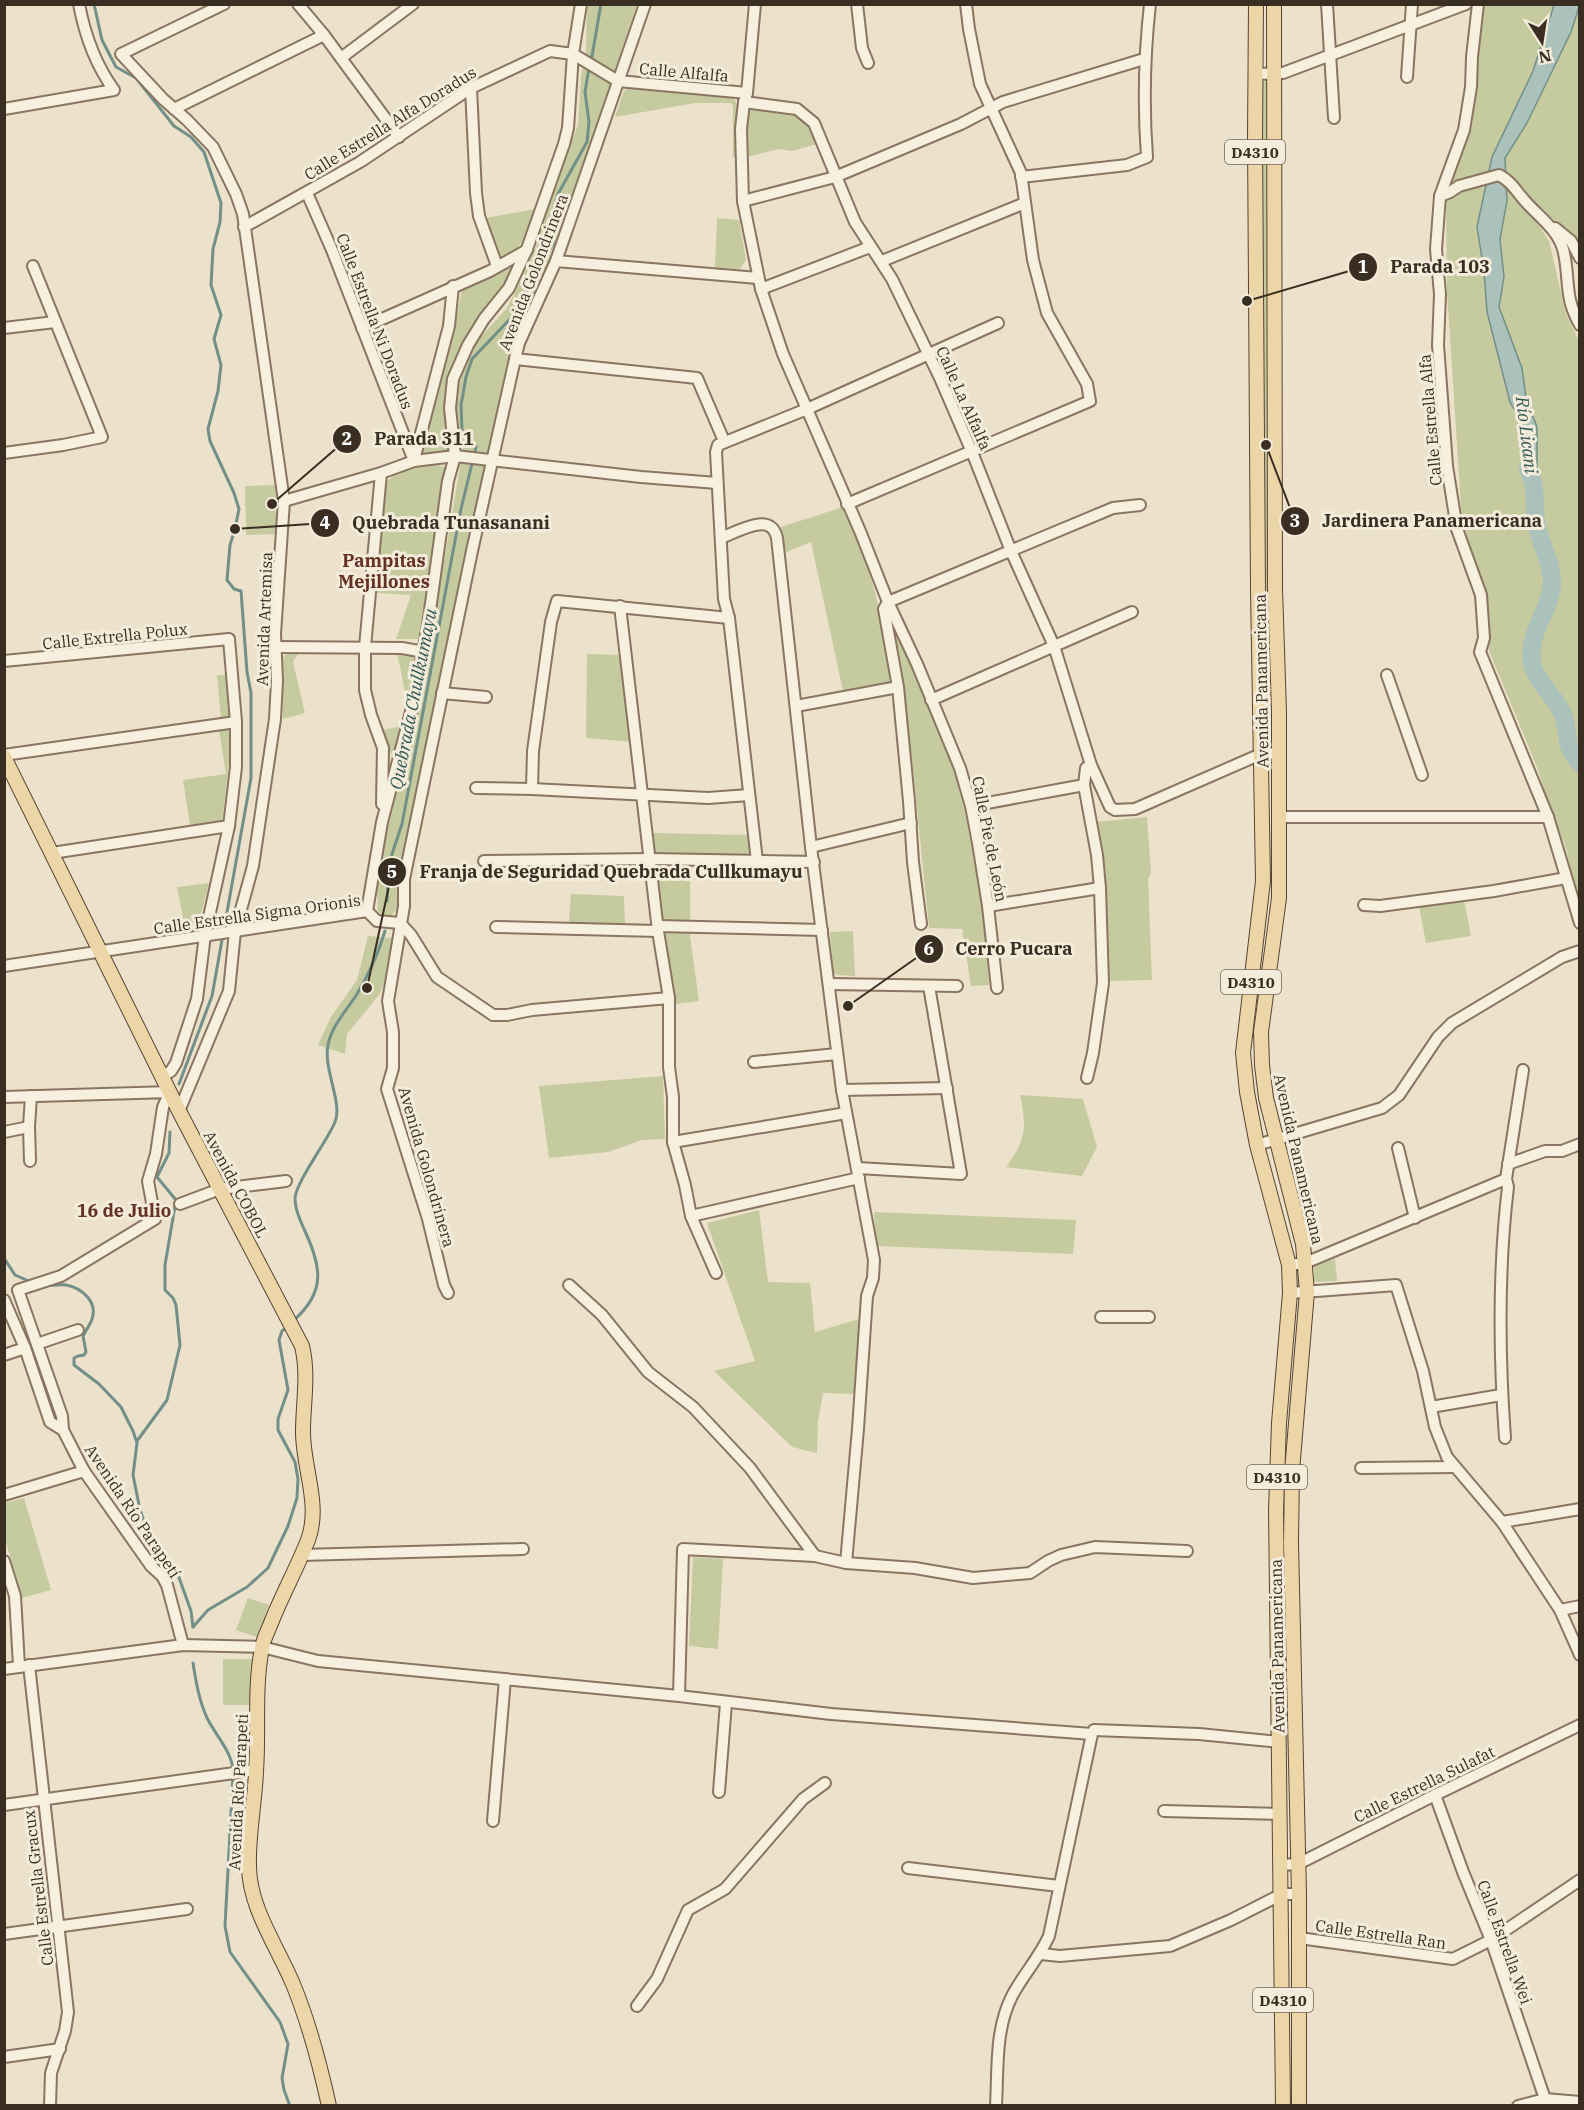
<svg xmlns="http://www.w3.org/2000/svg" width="1584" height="2110" font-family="'IBM Plex Serif',serif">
<rect width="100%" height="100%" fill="#ece2cb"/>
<!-- green -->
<g fill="#c6ca9f">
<polygon points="587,5 637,5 551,263 514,343 484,472 411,834 396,884 398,907 391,917 384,916 378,911 377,891 388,827 421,697 463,449 456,426 457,391 467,362 477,341 507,308 522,278 538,242 546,208 578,125 581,76 586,51"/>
<polygon points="1484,5 1554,5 1533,71 1492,157 1489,172 1450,182 1472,126"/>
<polygon points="1579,7 1579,246 1577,240 1542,210 1534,218 1549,241 1566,314 1579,341 1579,907 1566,848 1547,799 1537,767 1489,651 1486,592 1462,522 1447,291 1446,199 1459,192 1487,184 1484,197 1484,271 1487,312 1510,402 1523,425 1522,461 1537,486 1537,427 1526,398 1522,368 1499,307 1504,277 1500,239 1507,201 1505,158 1527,123 1571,32"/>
<polygon points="1260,81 1267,82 1272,693 1267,693"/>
<polygon points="631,87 727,96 735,100 737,106 738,157 733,157 733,106 731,103 695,103 615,117 624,91"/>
<polygon points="751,107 796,112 807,119 817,144 792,151 778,149 747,157 745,135 748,110"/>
<path d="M 535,209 C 525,237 526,246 499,261 L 486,218 Z"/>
<polygon points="717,218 739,220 746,260 740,269 715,268"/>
<polygon points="515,263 501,290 474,323 462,342 449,376 449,452 421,454 451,347 462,288"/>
<path d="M 433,465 L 445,467 L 439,521 L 422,637 L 419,639 L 396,639 L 411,595 L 375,593 L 384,487 C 395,467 413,469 433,465 Z"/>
<polygon points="277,485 278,534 246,535 245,486"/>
<polygon points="843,507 869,571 877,600 890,681 887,684 843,691 811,542 784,553 781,527"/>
<polygon points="889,616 922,687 955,773 966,817 984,915 989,985 971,986 962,929 929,928 912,759"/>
<polygon points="397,653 417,656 406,696"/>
<polygon points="290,654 298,654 293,662 305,713 283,719 282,661 285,655"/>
<polygon points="587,654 623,655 632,742 586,738"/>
<polygon points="217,675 228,675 230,718 221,718"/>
<polygon points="403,726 396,751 392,754 389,751 382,730"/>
<polygon points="233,728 222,822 190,826 183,780 226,774 219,730"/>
<polygon points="1147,817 1151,873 1148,879 1152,980 1110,981 1106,875 1096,822"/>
<polygon points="652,833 748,835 751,856 654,854"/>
<polygon points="655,865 690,866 690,936 699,1001 675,1004"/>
<polygon points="209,883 197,930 186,932 177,887"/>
<polygon points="571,894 624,896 625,925 569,923"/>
<polygon points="1464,900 1471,936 1426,943 1419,906"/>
<polygon points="853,931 855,976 838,975 833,973 830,932"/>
<polygon points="368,936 392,938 391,967 379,995 347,1034 345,1054 318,1045 331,1017 357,980"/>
<polygon points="663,1076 665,1139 642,1140 608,1152 549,1158 539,1086"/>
<path d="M 1020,1095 L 1083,1099 L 1097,1147 L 1082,1176 L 1006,1167 C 1026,1140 1027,1127 1020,1095 Z"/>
<polygon points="759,1210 768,1282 810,1283 815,1332 862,1318 854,1394 823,1393 818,1422 817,1453 792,1447 714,1371 755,1361 707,1223"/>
<polygon points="874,1212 1076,1220 1073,1254 876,1246"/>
<polygon points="1335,1259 1337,1281 1314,1282 1314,1266"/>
<polygon points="24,1498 51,1590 22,1598 5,1539 4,1503"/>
<polygon points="693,1557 723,1559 718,1649 689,1646"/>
<polygon points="248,1598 269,1605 257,1637 236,1630"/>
<polygon points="223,1659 253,1659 252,1705 223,1705"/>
</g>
<!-- water -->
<polygon fill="#abc1bb" stroke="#729088" stroke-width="1.5" points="1554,5 1579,5 1579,7 1571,32 1527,123 1505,158 1507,201 1500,239 1504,277 1499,307 1522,368 1526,398 1537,427 1537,486 1530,494 1522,461 1523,425 1510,402 1487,312 1484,271 1477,227 1492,157 1533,71"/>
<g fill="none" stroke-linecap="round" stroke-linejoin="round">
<!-- stream -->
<g stroke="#729088" stroke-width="3">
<polyline points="94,4 102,40 116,67 136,78 174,126 191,137 204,152 221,203 220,222 213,249 211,285 221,315 214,339 221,365 218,391 208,429 210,441 234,493 239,509 235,529 230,545 227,580 234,589 241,591 247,672 251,693 251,778 212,996 179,1084"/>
<polyline points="591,62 601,4"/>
<polyline points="387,901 389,863 402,824 461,509 476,447 462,430 461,405 466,377 472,359 511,318 525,295 533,275 553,244 553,224 551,217 558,194 587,142 589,122 585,92 589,68"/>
<polyline points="4,1258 15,1275 31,1282"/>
<path d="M 47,1285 C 53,1286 60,1284 66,1285 C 82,1288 98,1302 92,1319 C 90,1325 86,1330 83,1336 L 86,1352 L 84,1355 L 78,1356 L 74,1358 L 74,1365 L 99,1384 L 121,1407 L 133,1431 L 137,1443 L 133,1475 L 140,1510 L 145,1524 L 177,1572 L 191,1611 L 193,1627"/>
<path d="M 294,1320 C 327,1291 321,1265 304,1229 C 300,1220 295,1210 295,1199 C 295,1183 328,1140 335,1122 C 343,1103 323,1069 328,1045 C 332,1025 347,1010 357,994 C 369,974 378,954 385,931"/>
<polyline points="137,1441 167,1400 180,1345 176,1305 173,1298 165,1290 165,1265 176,1200 157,1177 169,1153 170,1132"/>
<polyline points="193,1627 208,1610 247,1587 268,1568 288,1526 297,1498 298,1479 295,1462 278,1430 278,1419 288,1390 279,1340 282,1331 287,1327"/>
<path d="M 193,1663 C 196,1682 199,1700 207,1718 C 215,1734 231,1751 233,1769"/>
<polyline points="233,1776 225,1926 230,1952 280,2022 288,2044 282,2078 284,2090 290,2106"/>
</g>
<!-- river -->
<path stroke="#abc1bb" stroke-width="18" d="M 1528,467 C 1530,474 1533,481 1534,489 C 1536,499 1534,510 1536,521 C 1539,542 1552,561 1552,583 C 1551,610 1527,633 1532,662 C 1535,683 1557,697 1564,717 C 1570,737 1563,745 1580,763"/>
<defs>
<g id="minor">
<polyline points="298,4 324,35 399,137"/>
<polyline points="755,4 747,93 744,102 741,129 743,201 761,289 783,354 860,531 888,602 917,664 960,768 971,806 978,843 988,906 997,988"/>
<polyline points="857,4 862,48 868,63"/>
<polyline points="1327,4 1334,118"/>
<polyline points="1478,4 1472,57 1471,87 1464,130 1440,196 1436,249 1440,294 1438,345 1447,466 1457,529 1481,595 1484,638 1480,652 1548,817 1580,923"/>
<polyline points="341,58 413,4"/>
<polyline points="1255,74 1283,73 1466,4"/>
<polyline points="1407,77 1412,4"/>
<polyline points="471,88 476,193 479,216 497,266"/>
<polyline points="744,102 797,109 814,123 855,222 892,279 940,378 972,452 1011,551 1054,646 1091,765 1110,807 1115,810 1135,809 1261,754 1279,753"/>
<path d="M 4,109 L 114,90 C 95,64 85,36 79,4"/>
<polyline points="174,109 324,35"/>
<path d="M 1021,177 L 1127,165 L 1147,157 C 1143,104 1144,58 1150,4"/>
<polyline points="307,193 332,250 414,461"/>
<path d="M 1440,196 L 1450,192 L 1459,186 L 1499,175 C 1512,182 1516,191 1525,201 C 1539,217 1560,231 1564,253 C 1570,282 1564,297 1580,325"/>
<polyline points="743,201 835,177 961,124 1003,102 1144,59"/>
<polyline points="244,227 360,162 471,88 550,51 573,54 618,81 747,93"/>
<polyline points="1555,228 1571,241 1580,258"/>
<polyline points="556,261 758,278"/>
<polyline points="882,261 1025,203"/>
<polyline points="761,289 870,247"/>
<polyline points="4,328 55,322"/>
<polyline points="362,328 490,271 527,250"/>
<polyline points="515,359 697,378 724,441"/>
<polyline points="4,453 63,445 102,437 33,266"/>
<polyline points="414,460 449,326 453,286"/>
<polyline points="381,473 365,647 365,690 371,715 383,748 382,804"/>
<polyline points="284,501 381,473 414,461 455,456 641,477 717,483"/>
<polyline points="847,504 1090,401 1087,384 1047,313 1033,260 1021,173 980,84 969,29 966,4"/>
<path d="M 721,538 C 739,531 771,511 777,538 L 811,847 L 842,1090 L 874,1260 L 873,1278 L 867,1296 L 858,1429 L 846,1563"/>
<polyline points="620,606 658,931 669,998 669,1067 673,1097 673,1142 685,1185 691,1216 716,1273"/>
<polyline points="276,647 402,648 424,652"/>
<polyline points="4,661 229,639 236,722 236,767 229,826 205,935 197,999 176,1063 171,1071 162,1077"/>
<polyline points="1387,675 1422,775"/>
<polyline points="442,693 486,697"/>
<polyline points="931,700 1132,612"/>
<polyline points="796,706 898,687"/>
<polyline points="4,755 236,722"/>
<polyline points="476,788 532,789 708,798 749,795"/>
<polyline points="532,789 533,751 551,622 557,601 729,618"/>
<polyline points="971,806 1084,785"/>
<polyline points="1279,817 1548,817"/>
<polyline points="811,847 911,823"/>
<polyline points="52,853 229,826"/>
<polyline points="484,861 650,859 814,862"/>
<polyline points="757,861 729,618 724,599 716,452 718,445 807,409 998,323"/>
<polyline points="1364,905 1380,906 1494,891 1566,878"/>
<polyline points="988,906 1100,888"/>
<polyline points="367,911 382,822 414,700 428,625 448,481 455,456 450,408 453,379 468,345 484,319 509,288 527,249 564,144 568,128 573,54 581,4"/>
<polyline points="367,911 377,921 400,923 411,935 437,977 493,1015 507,1015 532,1010 669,998"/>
<polyline points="921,924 913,862 909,801 898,687 884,609 888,602 1113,508 1140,505"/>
<polyline points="658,926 822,930"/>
<polyline points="496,927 658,931"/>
<polyline points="4,966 367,911"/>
<polyline points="829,984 957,986"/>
<polyline points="754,1062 837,1054"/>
<polyline points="1087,1078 1093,1053 1103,983 1100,888 1097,855 1084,785 1086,768 1091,765"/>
<polyline points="842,1090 947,1088"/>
<polyline points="4,1097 170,1092 163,1107 156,1154 148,1181 155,1219 61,1276 18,1290 62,1416 63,1430 84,1471 151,1566 162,1576 167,1585 183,1645"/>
<polyline points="179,1111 229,991 235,931 253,866 275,719 277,681 275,634 284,501 243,214 236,194 213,147 187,120 163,99 121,54 224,4"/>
<polyline points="4,1132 29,1127"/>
<polyline points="673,1142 846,1113"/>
<polyline points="1257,1145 1382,1108 1399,1095 1438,1037 1452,1023 1562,957 1580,951"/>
<polyline points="1398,1148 1415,1218"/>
<polyline points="30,1161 29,1127 31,1096"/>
<polyline points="1508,1164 1545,1151 1562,1151 1580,1144"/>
<polyline points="858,1168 961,1174 929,986"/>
<polyline points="180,1204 220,1189 286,1181"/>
<polyline points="691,1216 859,1178"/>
<polyline points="1289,1265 1305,1263 1506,1179"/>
<polyline points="569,1285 602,1315 648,1372 693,1407 750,1468 815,1556 846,1563 915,1568 973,1578 1030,1573 1048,1561 1061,1555 1095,1547 1187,1551"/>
<polyline points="448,1293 444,1285 428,1219 387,1089 393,1068 393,1032 388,1001 404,906 404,879 472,551 515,359 519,343 556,261 645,4"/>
<polyline points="1290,1293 1396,1285 1423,1371 1435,1427 1447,1457 1502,1522 1560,1610 1580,1655"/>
<polyline points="4,1300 25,1348 50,1422 63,1430"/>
<polyline points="1101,1317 1149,1317"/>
<polyline points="37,1344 78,1330"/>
<polyline points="4,1355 25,1348"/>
<polyline points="1431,1407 1501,1395"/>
<path d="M 1505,1438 C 1499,1355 1498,1270 1508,1187 L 1506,1179 L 1523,1070"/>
<polyline points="1361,1468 1455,1467"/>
<polyline points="4,1495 84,1471"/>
<polyline points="1502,1522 1580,1509"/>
<polyline points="301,1555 523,1549"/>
<polyline points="4,1561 15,1596 19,1666"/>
<polyline points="1560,1610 1580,1606"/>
<polyline points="29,1665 68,2012 65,2031 51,2073 50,2106"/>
<path d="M 4,1669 L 183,1645 L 262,1647 L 318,1661 L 679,1696 L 831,1714 L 1092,1734 L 1049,1936 C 1039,1958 1023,1975 1012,1996 C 995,2029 998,2069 996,2106"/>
<polyline points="679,1696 683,1549 815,1556"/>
<polyline points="1094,1730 1199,1734 1279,1742"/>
<polyline points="719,1792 726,1703"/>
<polyline points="1435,1795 1463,1872 1491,1940 1545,2099"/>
<polyline points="4,1805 256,1770"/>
<polyline points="1164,1811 1280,1814"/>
<polyline points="493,1821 505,1679"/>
<polyline points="1281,1865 1298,1864 1435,1795 1580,1725"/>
<polyline points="908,1868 1059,1886"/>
<polyline points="4,1934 187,1909"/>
<polyline points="1299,1938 1453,1959 1491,1940 1580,1880"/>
<polyline points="1041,1954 1060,1956 1170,1946 1231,1920 1282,1894 1299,1894"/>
<polyline points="637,2006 657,1979 688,1910 725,1889 803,1799 825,1783"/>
<polyline points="4,2057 60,2049"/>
<polyline points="1518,2106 1545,2099 1580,2102"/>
</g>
<g id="major">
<polyline points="1256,4 1255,138 1258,591 1263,881 1243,1053 1247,1092 1257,1145 1289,1265 1290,1293 1279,1423 1276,1510 1283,2106"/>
<polyline points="1274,4 1275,588 1279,712 1279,898 1261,1032 1262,1065 1266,1098 1303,1244 1307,1292 1292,1471 1291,1543 1299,1894 1299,2106"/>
<path d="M 4,757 L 179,1111 L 302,1346 C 309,1375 303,1403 303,1432 C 303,1468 321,1505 308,1540 C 297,1568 282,1595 271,1623 C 268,1631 263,1640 262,1648 C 254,1688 259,1731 256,1771 C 255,1802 248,1834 249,1866 C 249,1907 277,1946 293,1984 C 309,2023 320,2065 329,2106"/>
</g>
</defs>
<!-- minor casing -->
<use href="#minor" stroke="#897560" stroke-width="14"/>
<!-- major casing -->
<use href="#major" stroke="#574433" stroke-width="16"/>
<!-- minor -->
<use href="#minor" stroke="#f7f0de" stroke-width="10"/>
<!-- major -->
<use href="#major" stroke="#ecd5a7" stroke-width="14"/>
</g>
<g text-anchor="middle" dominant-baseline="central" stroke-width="6" stroke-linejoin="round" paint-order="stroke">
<!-- shield labels -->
<g fill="#f4ecda" stroke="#726759" stroke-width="1.5">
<rect x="1225" y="140" width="60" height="24" rx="4.5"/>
<rect x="1221" y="970" width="60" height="24" rx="4.5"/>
<rect x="1247" y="1465" width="60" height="24" rx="4.5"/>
<rect x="1253" y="1988" width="60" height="24" rx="4.5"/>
</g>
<g font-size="15" font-weight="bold" fill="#3a2e22">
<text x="1255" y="152">D4310</text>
<text x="1251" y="982">D4310</text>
<text x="1277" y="1477">D4310</text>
<text x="1283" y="2000">D4310</text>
</g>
<!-- street labels -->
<g font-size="16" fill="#3a2e22" stroke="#f4ecda">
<text transform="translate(684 72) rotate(5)">Calle Alfalfa</text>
<text transform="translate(390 123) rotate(-32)">Calle Estrella Alfa Doradus</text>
<text transform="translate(533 272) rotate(-69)">Avenida Golondrinera</text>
<text transform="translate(375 321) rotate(69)">Calle Estrella Ni Doradus</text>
<text transform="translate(964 398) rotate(66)">Calle La Alfalfa</text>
<text transform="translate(1430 420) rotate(-95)">Calle Estrella Alfa</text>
<text transform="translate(264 619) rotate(-88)">Avenida Artemisa</text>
<text transform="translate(115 636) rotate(-6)">Calle Extrella Polux</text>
<text transform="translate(1261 681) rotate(-91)">Avenida Panamericana</text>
<text transform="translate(990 839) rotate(79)">Calle Pie de León</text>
<text transform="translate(257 914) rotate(-8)">Calle Estrella Sigma Orionis</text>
<text transform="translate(1299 1159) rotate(77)">Avenida Panamericana</text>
<text transform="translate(427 1167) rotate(74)">Avenida Golondrinera</text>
<text transform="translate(236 1184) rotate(62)">Avenida COBOL</text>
<text transform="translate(133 1511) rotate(56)">Avenida Río Parapetí</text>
<text transform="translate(1277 1646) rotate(-91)">Avenida Panamericana</text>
<text transform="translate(1424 1784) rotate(-26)">Calle Estrella Sulafat</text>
<text transform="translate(238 1792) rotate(-87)">Avenida Río Parapeti</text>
<text transform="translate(38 1888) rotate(-97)">Calle Estrella Gracux</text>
<text transform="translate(1381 1934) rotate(8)">Calle Estrella Ran</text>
<text transform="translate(1505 1942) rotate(70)">Calle Estrella Wei</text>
</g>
<!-- water labels -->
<g font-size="18" font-style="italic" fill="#335956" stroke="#f4ecda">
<text transform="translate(1527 435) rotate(83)">Río Licani</text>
<text transform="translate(413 699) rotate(-79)">Quebrada Chullkumayu</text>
</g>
<!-- neighbourhood labels -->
<g font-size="18" font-weight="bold" fill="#643124" stroke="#f4ecda">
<text x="384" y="560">Pampitas<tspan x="384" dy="21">Mejillones</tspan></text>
<text x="124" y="1210">16 de Julio</text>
</g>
</g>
<!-- callouts -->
<path fill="none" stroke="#3a2e22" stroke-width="2" d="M1247 301L1363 267M272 504L347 439M1266 445L1295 521M235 529L325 523M367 988L392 872M848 1006L929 949"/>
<g fill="#3a2e22" stroke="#f4ecda" stroke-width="2">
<circle cx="1247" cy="301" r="6"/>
<circle cx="272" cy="504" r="6"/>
<circle cx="1266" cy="445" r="6"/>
<circle cx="235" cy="529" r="6"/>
<circle cx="367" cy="988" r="6"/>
<circle cx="848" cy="1006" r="6"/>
<circle cx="1363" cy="267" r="15"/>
<circle cx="347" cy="439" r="15"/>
<circle cx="1295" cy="521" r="15"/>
<circle cx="325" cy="523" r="15"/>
<circle cx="392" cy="872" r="15"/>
<circle cx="929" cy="949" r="15"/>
</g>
<g font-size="18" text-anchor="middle" font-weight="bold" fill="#fff">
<text x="1363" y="273">1</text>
<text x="347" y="445">2</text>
<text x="1295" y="527">3</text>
<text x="325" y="529">4</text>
<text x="392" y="878">5</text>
<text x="929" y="955">6</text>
</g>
<g font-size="18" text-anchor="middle" font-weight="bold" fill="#3a2e22" stroke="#f4ecda" stroke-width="6" stroke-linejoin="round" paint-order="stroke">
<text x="1440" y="273">Parada 103</text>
<text x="424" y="445">Parada 311</text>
<text x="1432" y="527">Jardinera Panamericana</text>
<text x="451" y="529">Quebrada Tunasanani</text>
<text x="611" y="878">Franja de Seguridad Quebrada Cullkumayu</text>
<text x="1014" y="955">Cerro Pucara</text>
</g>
<!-- border -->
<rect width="1584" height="2110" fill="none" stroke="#3a2e22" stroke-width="12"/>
<!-- north arrow -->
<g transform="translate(1542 42) rotate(168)" stroke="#f4ecda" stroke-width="4.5" paint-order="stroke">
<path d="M0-4.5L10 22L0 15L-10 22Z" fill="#3a2e22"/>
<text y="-9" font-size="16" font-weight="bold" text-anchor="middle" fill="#3a2e22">N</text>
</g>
</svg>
